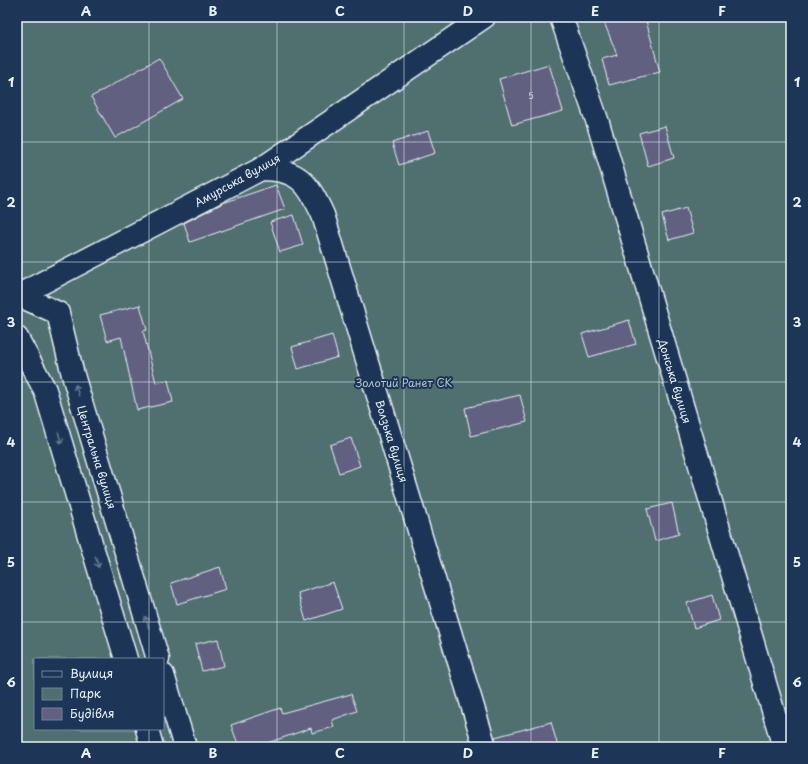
<svg xmlns="http://www.w3.org/2000/svg" width="808" height="764" font-family="'Playpen Sans',sans-serif">
<rect width="100%" height="100%" fill="#324264"/>
<filter id="ink" filterUnits="userSpaceOnUse"><feTurbulence type="fractalNoise" baseFrequency=".025" numOctaves="2"/><feDisplacementMap in="SourceGraphic" scale="8" xChannelSelector="R" yChannelSelector="G"/><feConvolveMatrix kernelMatrix="1 2 1 2 8 2 1 2 1" color-interpolation-filters="sRGB"/></filter>
<g filter="url(#ink)">
<!-- green -->
<path fill="#4f6f6e" stroke="#9cb0b3" fill-rule="evenodd" d="M 17,17 L 791,17 L 791,747 L 17,747 ZM 35,659 L 163,659 L 163,729 L 35,729 Z"/>
<!-- building -->
<g fill="#626081" stroke="#e8f1f8">
<polygon points="602,17 645,17 660,72 609,85 602,59 617,55"/>
<polygon points="159,58 183,99 115,138 91,97"/>
<polygon points="549,64 563,111 512,125 499,79"/>
<polygon points="665,126 674,158 648,166 639,133"/>
<polygon points="428,131 435,153 399,165 392,143"/>
<polygon points="276,185 285,209 190,242 184,223 223,203"/>
<polygon points="686,208 693,233 669,240 662,215"/>
<polygon points="294,215 303,245 280,252 270,222"/>
<polygon points="140,305 147,330 143,331 156,383 168,380 173,402 137,410 121,337 107,341 100,315"/>
<polygon points="629,320 636,344 589,357 582,334"/>
<polygon points="332,335 338,357 298,369 292,347"/>
<polygon points="520,395 527,422 471,436 465,408"/>
<polygon points="351,438 360,466 339,473 330,445"/>
<polygon points="672,503 679,534 655,541 647,509"/>
<polygon points="220,567 226,589 177,604 171,583"/>
<polygon points="333,582 342,609 306,621 298,593"/>
<polygon points="712,595 719,620 694,628 687,603"/>
<polygon points="218,639 224,666 202,671 195,644"/>
<polygon points="351,694 357,711 332,720 334,727 312,733 311,728 256,747 239,747 231,725 280,708 282,713"/>
<polygon points="551,722 558,747 497,747 495,737"/>
</g>
<g fill="none" stroke-linecap="round" stroke-linejoin="round">
<defs>
<g id="minor">
<polyline points="561,17 598,123 784,747"/>
<path d="M 261,169 C 299,169 308,183 323,215 L 485,747"/>
<polyline points="18,295 58,313 73,375 158,659"/>
<polyline points="17,296 261,169 484,17"/>
<polyline points="17,338 45,390 126,659"/>
<polyline points="163,675 185,747"/>
<polyline points="147,729 152,747"/>
</g>
</defs>
<!-- minor casing -->
<use href="#minor" stroke="#e8f1f8" stroke-width="25"/>
<!-- minor -->
<use href="#minor" stroke="#1d3557" stroke-width="22"/>
</g>
<!-- one-way arrows -->
<defs><path id="oneway-shaft" d="M-6 0H5M1.5-3L5.5 0L1.5 3" fill="none" stroke-width="1.6" stroke-linecap="round" stroke-linejoin="round"/></defs>
<g stroke="#64778f">
<use href="#oneway-shaft" transform="translate(77 390) rotate(-107)"/>
<use href="#oneway-shaft" transform="translate(60 438) rotate(73)"/>
<use href="#oneway-shaft" transform="translate(97 562) rotate(73)"/>
<use href="#oneway-shaft" transform="translate(147 622) rotate(-107)"/>
</g>
</g>
<!-- grid -->
<path fill="none" stroke="#e8f1f8" stroke-width="1" stroke-opacity="0.55" d="M 149,17 L 149,659M 277,17 L 277,747M 404,17 L 404,747M 531,17 L 531,747M 659,17 L 659,747M 17,142 L 791,142M 17,262 L 791,262M 17,382 L 791,382M 17,502 L 791,502M 17,622 L 791,622M 149,729 L 149,747"/>
<g text-anchor="middle" dominant-baseline="central" stroke-width="4" stroke-linejoin="round" paint-order="stroke">
<!-- number labels -->
<g font-size="9" fill="#c6cdda">
<text x="531" y="95">5</text>
</g>
<!-- street labels -->
<g font-size="11" fill="#e8f1f8" stroke="#1d3557">
<text transform="translate(237 180) rotate(-29)">Амурська вулиця</text>
<text transform="translate(675 381) rotate(73)">Донська вулиця</text>
<text transform="translate(392 441) rotate(73)">Волзька вулиця</text>
<text transform="translate(97 457) rotate(73)">Центральна вулиця</text>
</g>
<!-- park labels -->
<g font-size="11" fill="#b2c4c8" stroke="#1d3557">
<text x="404" y="382">Золотий Ранет СК</text>
</g>
</g>
<!-- margin -->
<rect width="808" height="764" fill="none" stroke="#1d3557" stroke-width="44"/>
<!-- legend -->
<rect x="34" y="658" width="130" height="72" fill="#1d3557" stroke="#6e8097"/>
<rect x="42" y="671" width="20" height="6" fill="#1d3557" stroke="#6e8097"/>
<text x="70" y="678" font-size="12" fill="#e8f1f8">Вулиця</text>
<rect x="42" y="688" width="20" height="12" fill="#4f6f6e" stroke="#6e8097"/>
<text x="70" y="698" font-size="12" fill="#e8f1f8">Парк</text>
<rect x="42" y="708" width="20" height="12" fill="#626081" stroke="#6e8097"/>
<text x="70" y="718" font-size="12" fill="#e8f1f8">Будівля</text>
<rect x="22" y="22" width="764" height="720" fill="none" stroke="#e8f1f8" stroke-width="1.5"/>
<g font-size="13" text-anchor="middle" font-weight="bold" fill="#e8f1f8">
<text x="86" y="16">A</text>
<text x="213" y="16">B</text>
<text x="340" y="16">C</text>
<text x="468" y="16">D</text>
<text x="595" y="16">E</text>
<text x="722" y="16">F</text>
<text x="11" y="87">1</text>
<text x="797" y="87">1</text>
<text x="11" y="207">2</text>
<text x="797" y="207">2</text>
<text x="11" y="327">3</text>
<text x="797" y="327">3</text>
<text x="11" y="447">4</text>
<text x="797" y="447">4</text>
<text x="11" y="567">5</text>
<text x="797" y="567">5</text>
<text x="11" y="687">6</text>
<text x="797" y="687">6</text>
<text x="86" y="758">A</text>
<text x="213" y="758">B</text>
<text x="340" y="758">C</text>
<text x="468" y="758">D</text>
<text x="595" y="758">E</text>
<text x="722" y="758">F</text>
</g>
</svg>
